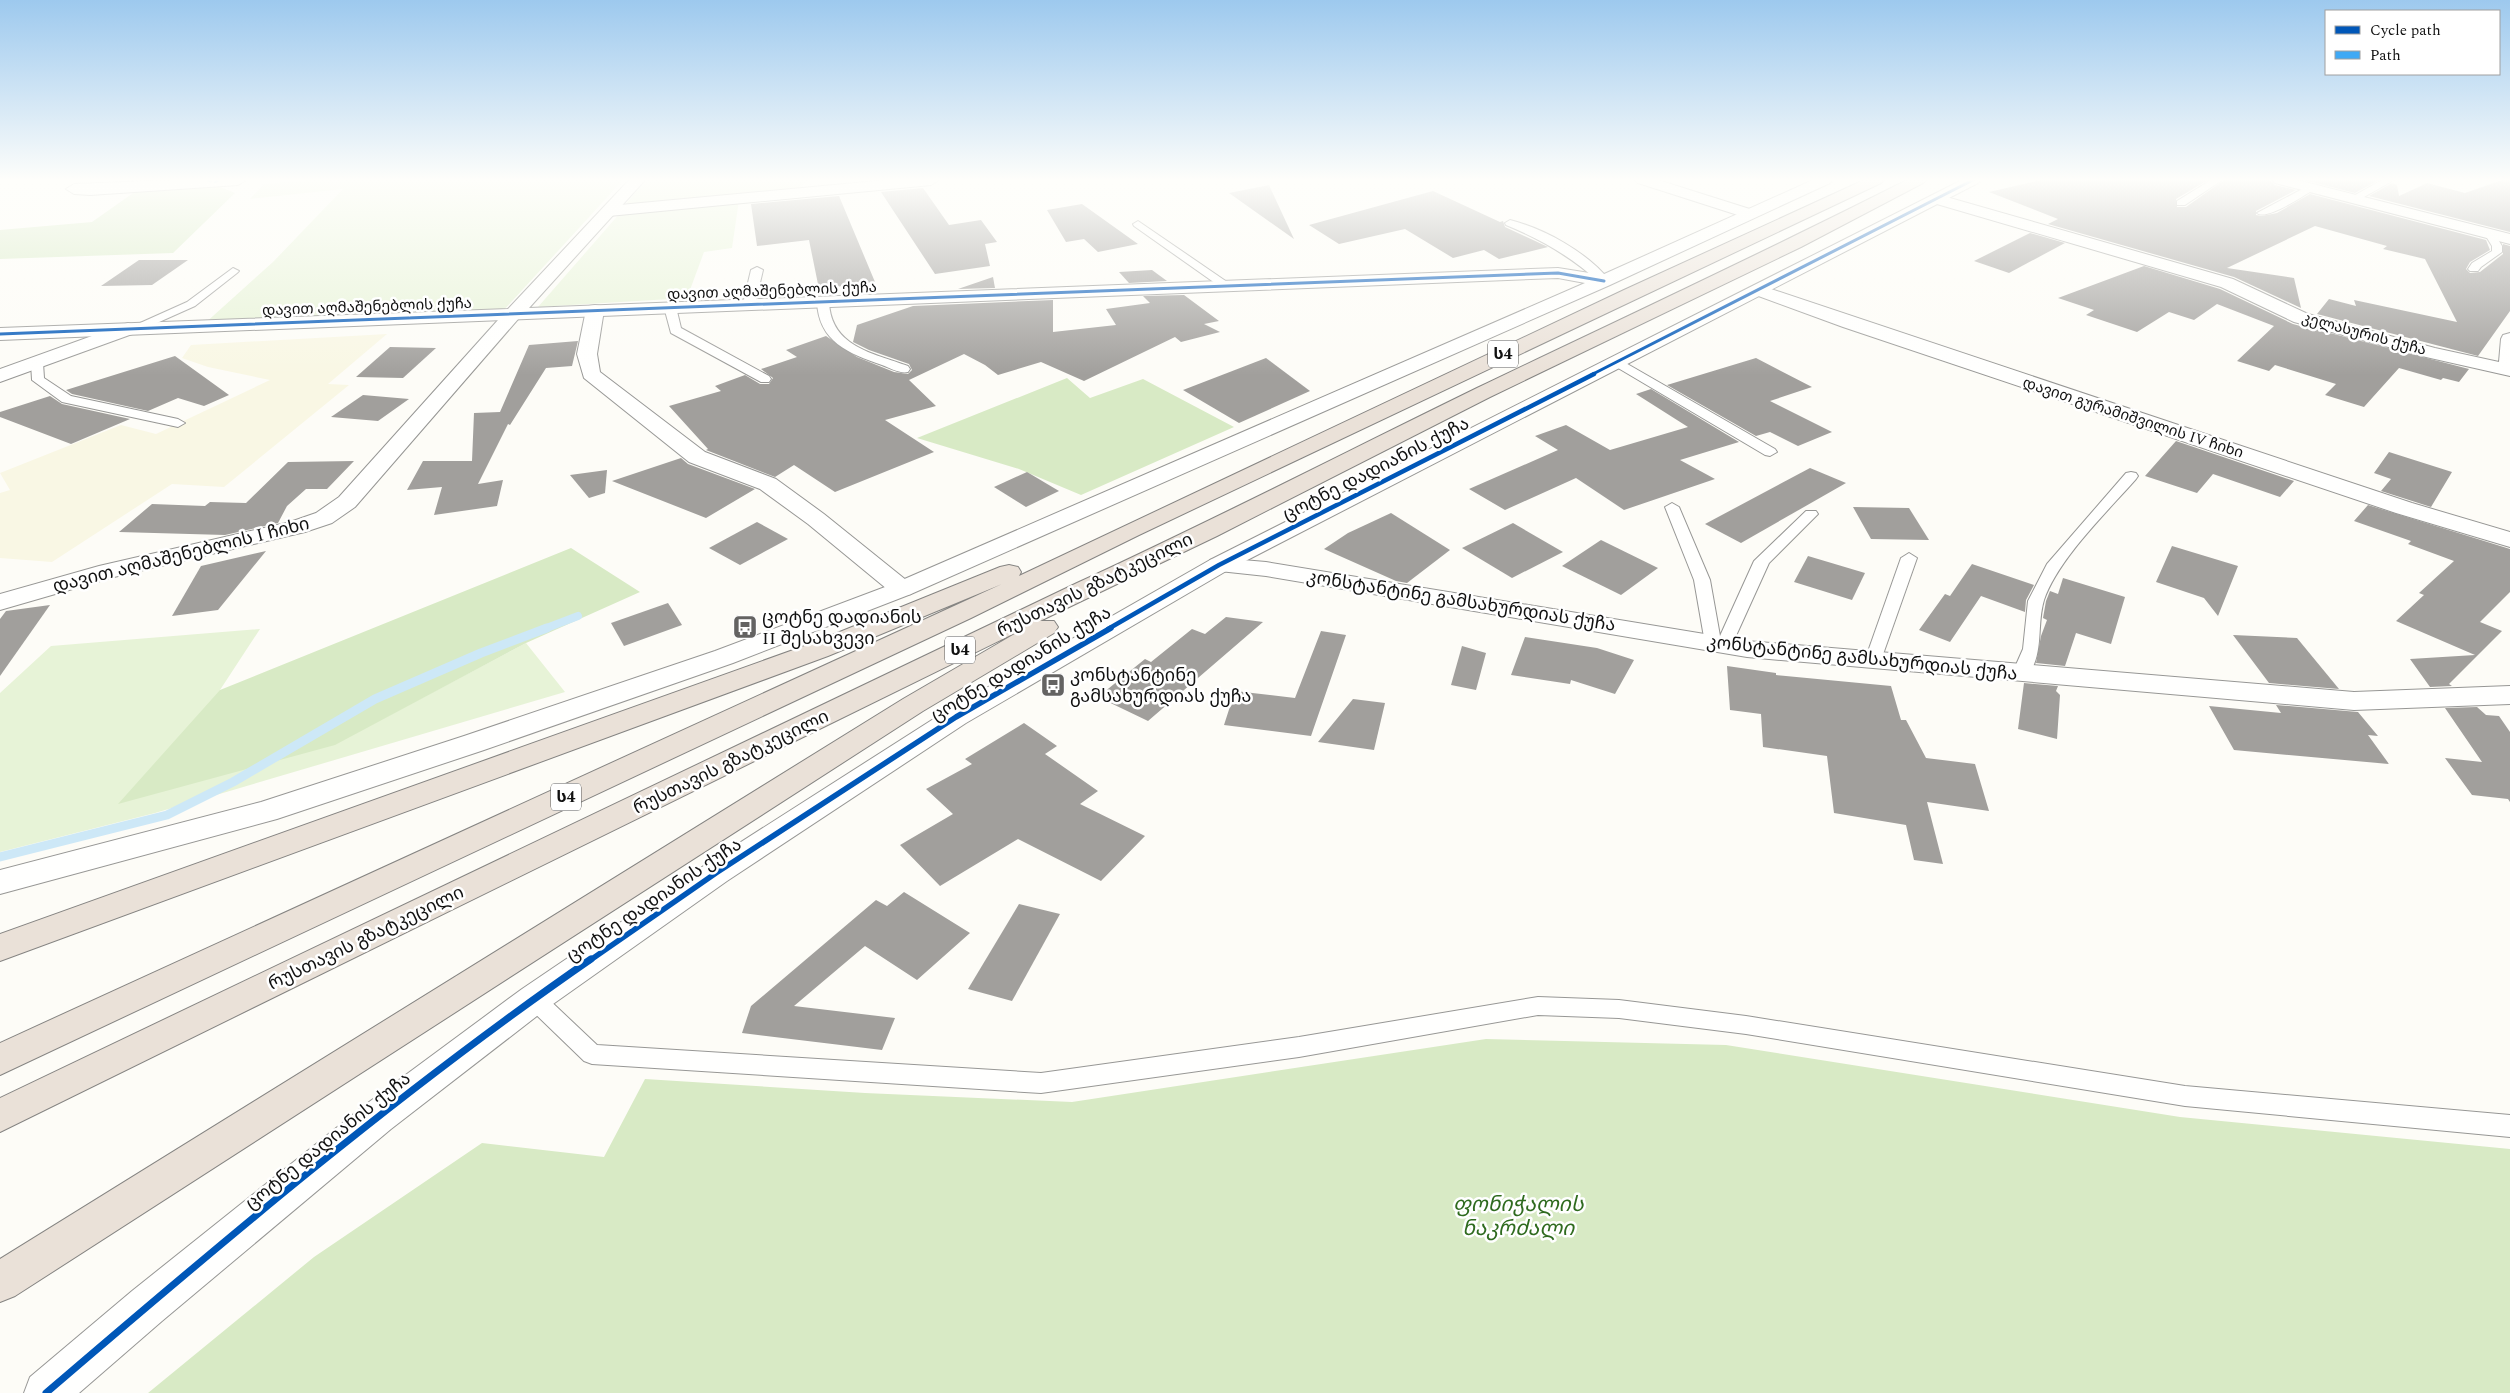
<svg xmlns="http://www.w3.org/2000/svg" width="2510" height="1393" font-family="Spectral,'Noto Sans Georgian',serif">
<rect width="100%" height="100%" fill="#fdfcf7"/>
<!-- farmland -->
<polygon fill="#f9f7e4" points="387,334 328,384 349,385 224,487 172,484 52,562 0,558 0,493 10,490 0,473 121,425 156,434 270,380 208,367 182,358 191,345"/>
<!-- green -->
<g fill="#e7f3d7">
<polygon points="311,180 623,180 503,311 203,325 273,262 343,189 250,199 264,184"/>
<polygon points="646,180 808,180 798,189 625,205"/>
<polygon points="739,200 732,248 704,252 687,298 538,307 621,212"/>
<polygon points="260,629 220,690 335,744 526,643 565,692 155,813 0,852 0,693 51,646"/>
</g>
<!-- forest -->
<g fill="#d8eac5">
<polygon points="218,186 235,193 173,253 0,259 0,230 92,222 136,191"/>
<polygon points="1067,378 1090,398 1143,379 1234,427 1081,495 1019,469 917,438"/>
<polygon points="571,548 640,592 526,643 335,745 118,804 220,690"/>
<polygon points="1486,1039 1726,1045 2180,1117 2510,1149 2510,1393 148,1393 314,1257 482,1143 604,1157 645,1079 865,1093 1072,1102"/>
</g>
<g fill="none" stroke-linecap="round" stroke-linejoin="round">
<!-- stream-far1 -->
<polyline stroke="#cde8f7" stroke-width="8" points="544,629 578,616"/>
<!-- stream -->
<polyline stroke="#cde8f7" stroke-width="9" points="0,857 167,815 233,782 375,699 481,653 547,628"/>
</g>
<!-- building -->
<g fill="#a19f9c">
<polygon points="2040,180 2208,180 2176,199 2177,207 2186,207 2224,180 2270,180 2275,185 2296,190 2256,211 2256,215 2262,216 2277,213 2310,194 2486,240 2490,250 2470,262 2466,269 2470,273 2480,272 2503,254 2503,244 2510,246 2510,311 2478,356 2317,314 2329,299 2356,306 2354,300 2457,322 2425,259 2383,249 2387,246 2315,226 2227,268 2294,278 2301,308 2234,277 2048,224 2058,219 1989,192"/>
<polygon points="2303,180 2379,180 2355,193"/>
<polygon points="2502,180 2510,180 2510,232 2369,196 2392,183 2397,185 2399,196 2427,183 2465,193"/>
<polygon points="1269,185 1294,239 1229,193"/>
<polygon points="923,188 949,225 981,220 997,242 985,244 990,266 935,274 881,192"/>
<polygon points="1433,191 1500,222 1503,221 1505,227 1548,247 1499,259 1484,250 1453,258 1405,229 1339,244 1309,225"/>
<polygon points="839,196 875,282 819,289 809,240 757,246 751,204"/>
<polygon points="1082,204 1138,244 1098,252 1084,239 1066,242 1047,210"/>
<polygon points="2030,233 2065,243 2009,273 1974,261"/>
<polygon points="139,260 188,260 152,285 101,286"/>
<polygon points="2144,266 2220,289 2293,324 2304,327 2305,330 2307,327 2469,369 2459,382 2443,378 2441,380 2399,368 2364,407 2325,395 2336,384 2275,365 2269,371 2237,361 2274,326 2217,304 2194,320 2169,312 2137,332 2086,315 2094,310 2058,298"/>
<polygon points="1152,270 1167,281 1129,283 1119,272"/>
<polygon points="993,277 995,288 958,289"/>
<polygon points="1184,295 1219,321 1204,324 1220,332 1181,342 1175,337 1084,381 1041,362 998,375 985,365 964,354 909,380 936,406 885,420 934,452 835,492 794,465 775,477 706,450 708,449 669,406 721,391 715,386 745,375 760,384 769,384 773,378 761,369 797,357 786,350 826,336 857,357 894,372 908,374 912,370 909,364 869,350 853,342 857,325 913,306 1053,300 1053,332 1116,325 1106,309 1150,303 1143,296"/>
<polygon points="578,341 572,366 546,368 510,425 508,424 478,484 503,480 497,506 434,515 442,487 407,490 423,461 472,461 474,413 500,412 529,345"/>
<polygon points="390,347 436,348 403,378 356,377"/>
<polygon points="175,356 229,395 204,406 178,398 148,411 72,394 66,390"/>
<polygon points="1266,358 1310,391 1239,423 1183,390"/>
<polygon points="1756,358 1812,387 1770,401 1832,432 1798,446 1770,432 1756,436 1667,385"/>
<polygon points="1651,389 1739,442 1680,460 1715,479 1624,510 1576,478 1505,510 1469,489 1558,450 1535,436 1566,425 1610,450 1688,427 1636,394"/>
<polygon points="363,395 409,399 378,421 331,417"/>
<polygon points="50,396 62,404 130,419 71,444 0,417 0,412"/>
<polygon points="2176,441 2294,481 2280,497 2213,474 2197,493 2145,476"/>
<polygon points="2389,452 2452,472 2431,507 2381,491 2391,479 2374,473"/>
<polygon points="681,458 688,464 755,489 706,518 612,481"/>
<polygon points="354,461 327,489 306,489 287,506 278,523 225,535 119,532 152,504 205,506 210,502 246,503 288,462"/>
<polygon points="1810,468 1846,483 1741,543 1705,524"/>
<polygon points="607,470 605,493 589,498 570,475"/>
<polygon points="1027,472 1059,491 1026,507 994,487"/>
<polygon points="2368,505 2510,549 2510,592 2480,622 2502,631 2449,684 2452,686 2430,687 2410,659 2475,655 2396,621 2424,595 2419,593 2454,561 2408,544 2411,541 2354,521"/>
<polygon points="1853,507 1909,508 1929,540 1871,539"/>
<polygon points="1391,513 1450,550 1407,583 1396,581 1324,549 1348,533"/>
<polygon points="757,522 788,539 740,565 709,548"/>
<polygon points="1513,523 1563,552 1512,578 1462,548"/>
<polygon points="1601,540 1658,568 1621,595 1562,566"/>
<polygon points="2172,546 2238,566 2218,616 2204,598 2156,582"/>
<polygon points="266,551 218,610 172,616 201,566"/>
<polygon points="1808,556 1865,573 1852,600 1794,582"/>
<polygon points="1972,564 2034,585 2026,600 2025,612 1981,596 1950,642 1919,630 1945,594 1950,596"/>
<polygon points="2063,578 2125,597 2111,644 2076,633 2065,666 2036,663 2041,636 2047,620 2043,618 2046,601 2050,591 2058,594"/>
<polygon points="668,603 682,625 624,646 611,623"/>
<polygon points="50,605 0,676 0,619 6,611"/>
<polygon points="1226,617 1263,622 1148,721 1098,697 1145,659 1151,662 1192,629 1205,634"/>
<polygon points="1321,631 1346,635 1311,736 1224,725 1235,691 1295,698"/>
<polygon points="2233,635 2297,638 2339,689 2269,683"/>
<polygon points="1525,637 1597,648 1634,660 1615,694 1571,680 1570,684 1511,675"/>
<polygon points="1462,646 1486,653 1476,690 1451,685"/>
<polygon points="1727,666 1776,673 1776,675 1891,686 1901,720 1906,720 1926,758 1975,764 1989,811 1927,802 1943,864 1914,860 1906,825 1834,813 1827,756 1763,747 1761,714 1730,710"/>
<polygon points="2024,683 2058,686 2056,691 2060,695 2057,739 2018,729"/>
<polygon points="1353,699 1385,703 1374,750 1318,742"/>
<polygon points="2276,705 2358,712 2378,736 2368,735 2389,764 2234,750 2209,706 2281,713"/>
<polygon points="2477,707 2486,715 2499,716 2510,732 2510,802 2508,799 2472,795 2445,758 2482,762 2445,708"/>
<polygon points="1024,723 1057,746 1045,754 1098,791 1080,804 1145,836 1101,881 1018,839 940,886 900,845 953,814 926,789 972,764 965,759"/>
<polygon points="904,892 970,933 917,980 865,946 794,1006 895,1018 882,1050 742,1033 751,1006 876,900 887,906"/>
<polygon points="1019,904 1060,914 1012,1001 968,989"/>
</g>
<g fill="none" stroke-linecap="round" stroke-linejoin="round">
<defs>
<g id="service">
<polygon points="2211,180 2222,180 2185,205 2177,205 2177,201"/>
<polygon points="2382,180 2394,180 2357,201 2348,199"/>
<path d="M 2310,185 L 2315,188 L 2313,190 C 2303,196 2266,221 2257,213 Z"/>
<path d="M 1510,220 C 1545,229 1587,252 1610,281 L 1608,283 L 1600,283 C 1572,257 1542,240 1506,225 L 1505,223 Z"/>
<polygon points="1138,221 1230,284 1230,288 1222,288 1134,226 1133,224"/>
<polygon points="2489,230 2493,231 2502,246 2502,252 2481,267 2478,271 2470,271 2468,269 2472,263 2492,251 2492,246 2484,233"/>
<polygon points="757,267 763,270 755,304 749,307 745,306 743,304 751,270"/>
<polygon points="233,268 239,271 237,273 195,306 139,331 131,331 129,328 187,302"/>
<path d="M 823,299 L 829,302 C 831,347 873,353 908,366 L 910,369 L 908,372 C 900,374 890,368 882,365 C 848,353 819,342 817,302 Z"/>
<polygon points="670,304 676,307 681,328 769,376 771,379 769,382 761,382 671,333 664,307"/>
<polygon points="1617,358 1775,449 1777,452 1770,456 1765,455 1613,365 1611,362 1613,359"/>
<polygon points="37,359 43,363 44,378 71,396 178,419 185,423 178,427 62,402 32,380 31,363"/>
<path d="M 2131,472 L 2136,473 L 2138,476 L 2136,479 C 2107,512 2058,559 2044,600 C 2036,627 2045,651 2027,678 L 2015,678 L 2012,674 L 2023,649 L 2028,601 L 2047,564 L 2126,473 Z"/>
<polygon points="1672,503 1679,507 1710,580 1720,636 1754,561 1806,511 1816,511 1818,514 1769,563 1730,649 1724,650 1707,647 1705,643 1694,580 1665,507"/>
<polygon points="1909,553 1917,558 1881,660 1879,664 1867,664 1865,660 1901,558"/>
<polygon points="534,990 542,993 597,1045 1041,1073 1299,1037 1538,997 1619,1000 1746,1016 2185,1086 2510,1115 2510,1137 2185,1106 1746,1034 1619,1018 1538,1015 1299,1057 1041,1093 592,1064 584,1061 526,1005 523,999 526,993"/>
</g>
<g id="minor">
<polygon points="175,180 246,180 238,185 90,195 74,194 66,189 74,184"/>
<polygon points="887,180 939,180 931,185 609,216 601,211 609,206"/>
<polygon points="1635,180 1658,180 1756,211 1758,214 1750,219 1744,217 1638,183"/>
<polygon points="2272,180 2297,180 2510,234 2510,244 2275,183"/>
<polygon points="1936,194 2233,279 2308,314 2435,348 2499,362 2501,339 2503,335 2510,333 2510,376 2426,357 2294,322 2221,287 1930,202 1928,199"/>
<polygon points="1759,285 2412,503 2510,532 2510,547 2396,513 1843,327 1753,294 1750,290 1753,286"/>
<polygon points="595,305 601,306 604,310 597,354 600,372 705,452 776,479 824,514 911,584 914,589 911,594 902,596 893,594 808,524 760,489 689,462 584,378 577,354 586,310 589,306"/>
<polygon points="513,308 519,310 522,314 519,318 355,507 332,523 305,532 114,577 0,610 0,594 99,566 290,522 316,513 339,497 507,310"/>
<polygon points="128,323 135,325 137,329 135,333 0,382 0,369"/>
<polygon points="1219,558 1266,562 1747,641 2354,692 2510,686 2510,704 2354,710 1747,657 1266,576 1210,570 1207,565 1210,560"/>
</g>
<g id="tertiary">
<polygon points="629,180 645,180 529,308 1558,268 1602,275 1813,180 1833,180 1830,183 1610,285 911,594 733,663 484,750 277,819 0,894 0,870 261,802 464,736 715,651 893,584 1585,283 1558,278 0,340 0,328 508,309"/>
<polygon points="1962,180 1981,180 1978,183 1228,570 966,723 727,881 546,1009 391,1129 162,1321 79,1393 24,1393 30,1377 132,1291 365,1105 522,989 705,865 946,711 1210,560"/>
</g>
<g id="motorway">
<polygon points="1864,180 1884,180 1881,183 1139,535 971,618 0,1075 0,1043 1002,584 828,656 0,961 0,934 810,644 1000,567 1009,565 1018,567 1021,572 1019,576 1624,290"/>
<path d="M 1907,180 L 1926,180 L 1923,183 L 1801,247 L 1490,397 L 1217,536 L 1040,621 L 1054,621 L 1058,627 L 1054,633 L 923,711 L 15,1296 L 0,1302 L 0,1259 L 903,699 L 1025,628 L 0,1132 L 0,1098 L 1077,583 C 1212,521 1344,453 1477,388 C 1621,319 1765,252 1907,180 Z"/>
</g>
</defs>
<!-- service casing -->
<use href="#service" stroke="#979795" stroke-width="2"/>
<!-- minor casing -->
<use href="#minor" stroke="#979795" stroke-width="2"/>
<!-- tertiary casing -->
<use href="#tertiary" stroke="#979795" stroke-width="2"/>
<!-- motorway casing -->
<use href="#motorway" stroke="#858482" stroke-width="2"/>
<!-- service -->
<use href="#service" fill="#fffffe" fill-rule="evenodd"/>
<!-- minor -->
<use href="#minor" fill="#fffffe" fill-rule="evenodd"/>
<!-- tertiary -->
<use href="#tertiary" fill="#fffffe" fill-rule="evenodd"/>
<!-- motorway -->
<use href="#motorway" fill="#eae1d8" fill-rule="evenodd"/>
<!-- quiet -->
<polyline stroke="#3fa9f5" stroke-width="2.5" stroke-dasharray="5 2.5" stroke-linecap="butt" points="207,180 215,182 219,180"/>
<defs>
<g id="cycleway-far3">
<polyline points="0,334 1558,273 1604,281"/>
<polyline points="1591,375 1973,180"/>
</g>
<polyline id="cycleway-far2" points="1108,629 1219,565 1594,374"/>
<polyline id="cycleway-far1" points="589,961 716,873 956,717 1111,628"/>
<path id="cycleway" d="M 46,1393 C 222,1242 400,1091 591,959"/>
</defs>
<!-- cycleway-far3 casing -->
<use href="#cycleway-far3" stroke="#fff" stroke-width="5"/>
<!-- cycleway-far2 casing -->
<use href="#cycleway-far2" stroke="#fff" stroke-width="7"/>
<!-- cycleway-far1 casing -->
<use href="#cycleway-far1" stroke="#fff" stroke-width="9"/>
<!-- cycleway casing -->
<use href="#cycleway" stroke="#fff" stroke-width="10"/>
<!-- cycleway-far3 -->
<use href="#cycleway-far3" stroke="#0057b8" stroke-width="3"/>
<!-- cycleway-far2 -->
<use href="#cycleway-far2" stroke="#0057b8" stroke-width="4.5"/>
<!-- cycleway-far1 -->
<use href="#cycleway-far1" stroke="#0057b8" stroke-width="5.5"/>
<!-- cycleway -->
<use href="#cycleway" stroke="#0057b8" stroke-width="7"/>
</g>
<!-- sky -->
<linearGradient id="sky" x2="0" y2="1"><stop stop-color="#9dc9ee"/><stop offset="0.48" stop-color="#fefefb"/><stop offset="1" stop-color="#fefefb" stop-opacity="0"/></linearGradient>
<rect width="2510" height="375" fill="url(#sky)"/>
<!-- icons -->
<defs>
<symbol id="bus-square" viewBox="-11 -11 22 22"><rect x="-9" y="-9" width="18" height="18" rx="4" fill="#646362" stroke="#fff"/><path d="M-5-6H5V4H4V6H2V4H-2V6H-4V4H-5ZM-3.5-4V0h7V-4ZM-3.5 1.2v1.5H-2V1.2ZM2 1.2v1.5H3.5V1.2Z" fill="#fff"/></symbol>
</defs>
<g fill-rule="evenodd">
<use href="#bus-square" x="731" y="613" width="28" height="28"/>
<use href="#bus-square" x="1039" y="671" width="28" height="28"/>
</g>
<g text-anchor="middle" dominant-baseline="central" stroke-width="5" stroke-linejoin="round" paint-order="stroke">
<!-- far-street labels -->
<g font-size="15" fill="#111" stroke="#fff">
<text transform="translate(772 291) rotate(-2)">დავით აღმაშენებლის ქუჩა</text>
<text transform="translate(367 307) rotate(-2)">დავით აღმაშენებლის ქუჩა</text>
<text transform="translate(2364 334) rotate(15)">კელასურის ქუჩა</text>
<text transform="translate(2133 418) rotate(18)">დავით გურამიშვილის IV ჩიხი</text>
</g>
<!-- shield labels -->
<g fill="#fff" stroke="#585858" stroke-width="1">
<rect x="1488" y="340.5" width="30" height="27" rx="4"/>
<rect x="945" y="636.5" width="30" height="27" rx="4"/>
<rect x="551" y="783.5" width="30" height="27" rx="4"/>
</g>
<g font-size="16" font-weight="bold" fill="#111">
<text x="1503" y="354">ს4</text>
<text x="960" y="650">ს4</text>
<text x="566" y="797">ს4</text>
</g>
<!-- street labels -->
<g font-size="18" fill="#111" stroke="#fff">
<text transform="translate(1376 469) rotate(-27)">ცოტნე დადიანის ქუჩა</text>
<text transform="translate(181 555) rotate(-14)">დავით აღმაშენებლის I ჩიხი</text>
<text transform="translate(1095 585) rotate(-26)">რუსთავის გზატკეცილი</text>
<text transform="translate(1461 601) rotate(9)">კონსტანტინე გამსახურდიას ქუჩა</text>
<text transform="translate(1862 658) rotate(6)">კონსტანტინე გამსახურდიას ქუჩა</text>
<text transform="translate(1021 664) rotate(-31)">ცოტნე დადიანის ქუჩა</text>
<text transform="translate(731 762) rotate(-26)">რუსთავის გზატკეცილი</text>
<text transform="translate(654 900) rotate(-34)">ცოტნე დადიანის ქუჩა</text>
<text transform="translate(366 938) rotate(-26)">რუსთავის გზატკეცილი</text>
<text transform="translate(328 1141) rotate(-39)">ცოტნე დადიანის ქუჩა</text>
</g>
<!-- poi labels -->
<g font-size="18" fill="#111" stroke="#fff" text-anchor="start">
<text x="762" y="617">ცოტნე დადიანის<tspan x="762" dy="21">II შესახვევი</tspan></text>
<text x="1070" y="675">კონსტანტინე<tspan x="1070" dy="21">გამსახურდიას ქუჩა</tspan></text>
</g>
<!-- near-park labels -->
<g font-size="21" font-style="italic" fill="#2f6b1f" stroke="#fff">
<text x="1518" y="1205">ფონიჭალის<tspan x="1518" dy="24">ნაკრძალი</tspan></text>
</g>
</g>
<!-- legend -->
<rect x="2325" y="10" width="175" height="65" fill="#ffffff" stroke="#a0a0a0"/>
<rect x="2335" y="26" width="25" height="8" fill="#0057b8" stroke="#a0a0a0"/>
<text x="2370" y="35" font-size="15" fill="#111111">Cycle path</text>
<rect x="2335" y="51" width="25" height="8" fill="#3fa9f5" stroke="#a0a0a0"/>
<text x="2370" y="60" font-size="15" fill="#111111">Path</text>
</svg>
